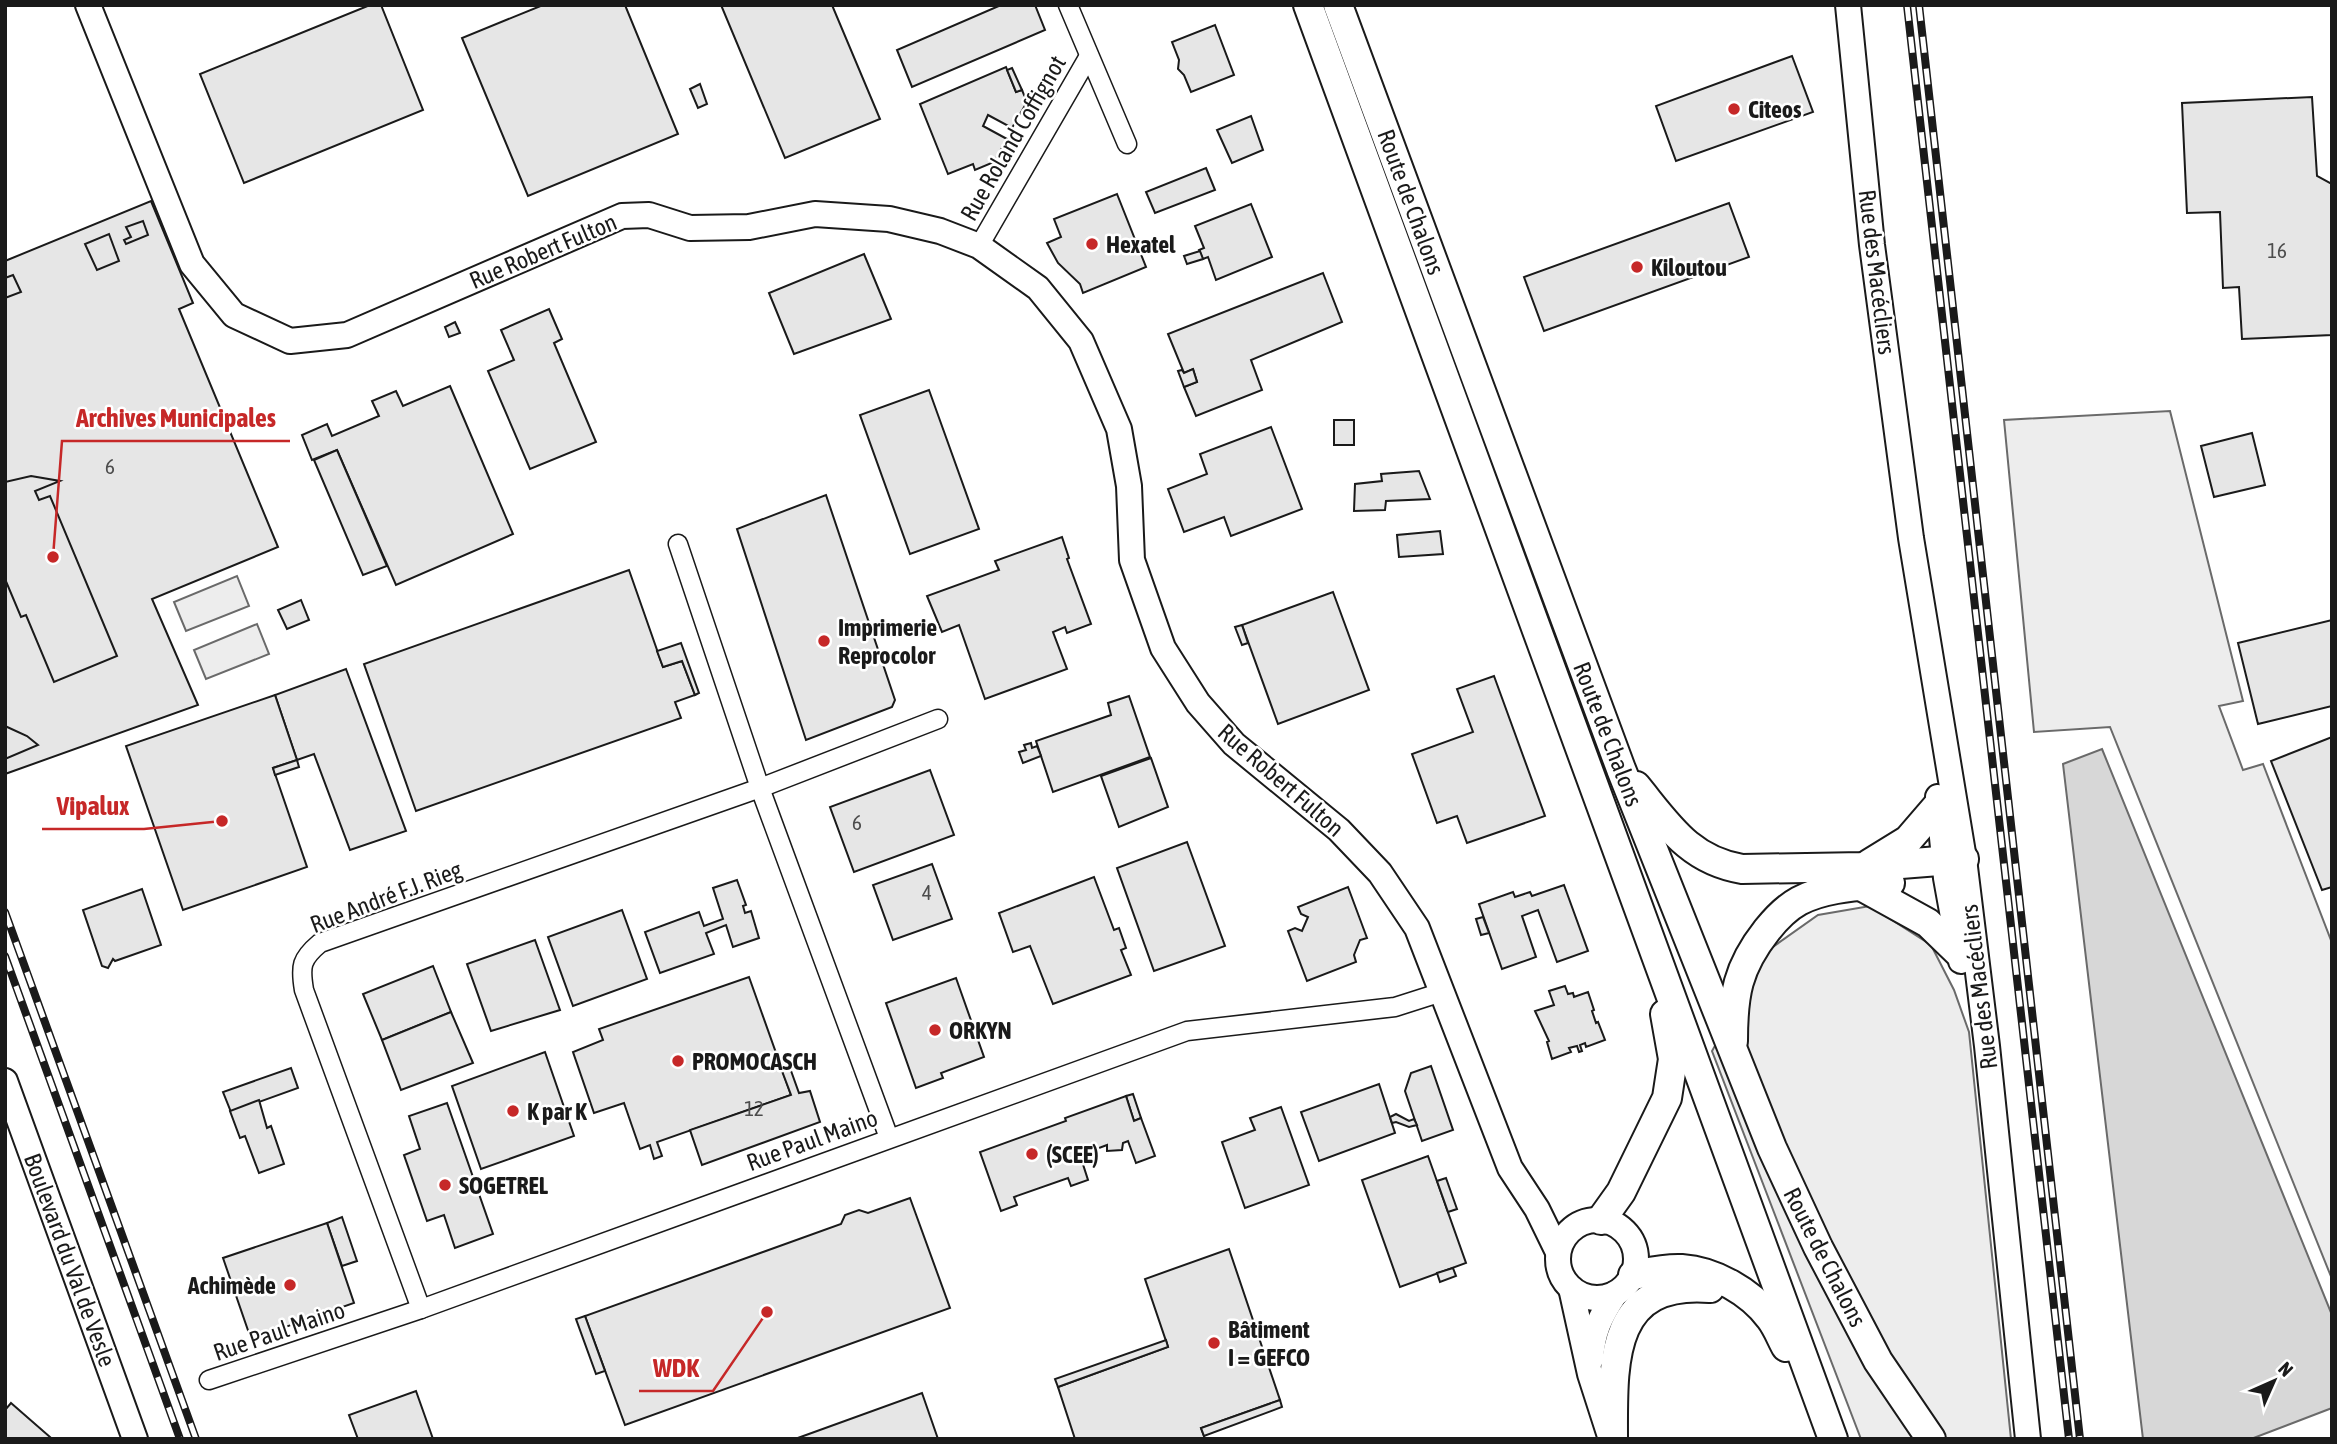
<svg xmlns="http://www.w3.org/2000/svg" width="2337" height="1444" font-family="'Asap Condensed',sans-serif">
<rect width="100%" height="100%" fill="#fff"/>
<!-- green -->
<g fill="#ededed" stroke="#6a6a6a" stroke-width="2">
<polygon points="2170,411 2243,701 2219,706 2243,770 2263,764 2332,943 2332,1279 2110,727 2034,732 2004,420"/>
<polygon points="237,576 249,606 186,631 174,602"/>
<polygon points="257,624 269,654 206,679 194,650"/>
<polygon points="1870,906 1931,945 1954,990 1969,1032 2011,1439 1861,1439 1712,1051 1770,949 1818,915"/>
</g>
<!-- water -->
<polygon fill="#d7d7d7" stroke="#6a6a6a" stroke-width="2" points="2102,749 2332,1315 2332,1408 2251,1439 2143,1439 2063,764"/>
<!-- building -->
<g fill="#e6e6e6" stroke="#1a1a1a" stroke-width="2">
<polygon points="370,5 381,5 423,110 244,183 200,74"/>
<polygon points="543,5 625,5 678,134 528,196 462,38"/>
<polygon points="721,5 832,5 880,119 785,158"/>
<polygon points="1001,5 1035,5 1045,30 912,87 897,50"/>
<polygon points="1215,25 1234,75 1191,92 1184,75 1178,69 1179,60 1172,42"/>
<polygon points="1792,56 1813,112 1676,161 1656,106"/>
<polygon points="1006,67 1016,92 1022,90 1027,102 1012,128 988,115 983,126 1007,139 994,162 975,170 973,164 948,174 920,104"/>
<polygon points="1012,68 1022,90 1016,92 1007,70"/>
<polygon points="700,84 707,104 698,108 690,89"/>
<polygon points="2312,97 2317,176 2332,184 2332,335 2242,339 2239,287 2223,288 2220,212 2187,213 2182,103"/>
<polygon points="1251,116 1263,150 1232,163 1217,130"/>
<polygon points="1206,168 1215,190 1155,213 1146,192"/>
<polygon points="1117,194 1146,267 1083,293 1080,284 1058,263 1047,243 1061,237 1054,219"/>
<polygon points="151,201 193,303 179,309 278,547 152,599 198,705 5,774 5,261"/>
<polygon points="1729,203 1749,257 1544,331 1524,277"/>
<polygon points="1251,204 1272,257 1216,280 1208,257 1203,259 1199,250 1204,248 1195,226"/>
<polygon points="143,221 148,235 126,244 124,240 131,237 126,227"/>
<polygon points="109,234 119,261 97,270 85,244"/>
<polygon points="1200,251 1203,259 1187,264 1184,256"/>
<polygon points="864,254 891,319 794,354 769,293"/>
<polygon points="1323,273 1342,322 1251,360 1262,390 1196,416 1184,387 1197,382 1193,369 1184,373 1168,334"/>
<polygon points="13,275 21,292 5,298 5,278"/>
<polygon points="549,309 562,339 554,343 596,442 530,469 488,371 514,360 501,330"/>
<polygon points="455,322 460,333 449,337 445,327"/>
<polygon points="1193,369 1197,382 1184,387 1178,371 1182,370 1184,373"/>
<polygon points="450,386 513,534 396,585 337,450 312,460 302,435 327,424 332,436 379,416 372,401 396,391 403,406"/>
<polygon points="929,390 979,529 910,554 860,415"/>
<rect x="1334" y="420" width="20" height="25"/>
<polygon points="1271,427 1302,509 1231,536 1224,517 1184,532 1168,489 1207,474 1200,454"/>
<polygon points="2252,433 2265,485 2214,497 2201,446"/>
<polygon points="337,450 387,566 363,575 314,460"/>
<polygon points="1419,471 1430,499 1386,501 1385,510 1354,511 1355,484 1382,481 1381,474"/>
<polygon points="31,476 60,481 35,491 39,500 50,496 117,656 54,682 26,615 21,617 5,579 5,482"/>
<polygon points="826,495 895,700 892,707 806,740 737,529"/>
<polygon points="1440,531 1443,554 1399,557 1397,535"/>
<polygon points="1062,537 1069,558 1067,559 1091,624 1067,633 1065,627 1053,632 1067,669 985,699 959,625 942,632 927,596 999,570 995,561"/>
<polygon points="629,570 663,667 682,661 695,695 675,702 681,718 416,811 364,664"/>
<polygon points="1333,592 1369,690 1278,724 1242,625"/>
<polygon points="301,600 309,620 287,629 278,610"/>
<polygon points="2332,620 2332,706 2258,724 2238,643"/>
<polygon points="1242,625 1248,643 1242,645 1235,627"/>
<polygon points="681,643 699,693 695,695 682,661 663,667 657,651"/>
<polygon points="346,669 406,831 350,850 314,754 297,760 275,695"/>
<polygon points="1494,676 1545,816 1467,843 1457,816 1437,823 1412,754 1473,732 1457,689"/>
<polygon points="275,695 297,760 273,768 307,867 183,910 126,746"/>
<polygon points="1129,696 1150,757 1053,792 1036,741 1111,715 1108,703"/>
<polygon points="5,726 27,736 38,745 5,759"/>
<polygon points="2332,737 2332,887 2322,890 2271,761"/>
<polygon points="1031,743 1032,748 1037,746 1041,756 1023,763 1019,752 1026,750 1024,745"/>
<polygon points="1151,758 1168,807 1119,827 1101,776"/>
<polygon points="297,760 299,767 275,775 273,768"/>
<polygon points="930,770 954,835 854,872 830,807"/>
<polygon points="1187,842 1225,946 1154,971 1117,868"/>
<polygon points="932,864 952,919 893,940 873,885"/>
<polygon points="1094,877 1114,930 1119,928 1126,948 1121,950 1131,975 1053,1004 1030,946 1013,952 999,913"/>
<polygon points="737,880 746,905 743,906 745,913 751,911 759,938 733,947 726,925 706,933 714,954 660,973 645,932 699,912 704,926 723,919 713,888"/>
<polygon points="1564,885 1588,951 1557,962 1538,910 1522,916 1536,957 1502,969 1479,904 1513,892 1515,897 1530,892 1532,896"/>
<polygon points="1348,887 1367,938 1360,940 1354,955 1356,962 1307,981 1288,931 1295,928 1302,931 1308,917 1301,914 1298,907"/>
<polygon points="142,889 161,945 115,961 113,959 108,968 102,966 83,910"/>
<polygon points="622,910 647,979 573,1006 548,937"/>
<polygon points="1483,917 1489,933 1481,935 1476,919"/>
<polygon points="535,940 560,1010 491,1031 467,964"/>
<polygon points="433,966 451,1012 382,1040 363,994"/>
<polygon points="749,977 791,1095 657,1142 662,1156 654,1159 650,1145 640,1149 624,1103 594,1113 573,1052 603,1040 599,1029"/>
<polygon points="956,978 984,1057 941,1073 943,1078 916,1088 886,1003"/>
<polygon points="1565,986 1568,994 1573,993 1574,997 1588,992 1594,1010 1592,1011 1596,1023 1598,1022 1605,1040 1586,1047 1585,1043 1580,1045 1582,1051 1579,1052 1577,1046 1569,1048 1571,1052 1552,1059 1547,1042 1549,1041 1535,1011 1554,1005 1549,991"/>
<polygon points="451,1012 473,1063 401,1090 382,1040"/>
<polygon points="545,1052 574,1136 481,1169 452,1086"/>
<polygon points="1431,1066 1453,1130 1422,1141 1405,1091 1411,1073"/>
<polygon points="291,1068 298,1088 231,1112 223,1092"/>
<polygon points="790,1068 799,1093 810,1091 820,1122 702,1165 690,1130 791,1095 782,1071"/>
<polygon points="1379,1084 1395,1133 1319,1161 1301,1112"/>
<polygon points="1133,1094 1141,1118 1134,1121 1126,1096"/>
<polygon points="1126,1096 1134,1121 1141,1118 1155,1156 1136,1163 1128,1141 1123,1143 1122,1150 1107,1151 1107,1145 1080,1155 1088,1180 1071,1186 1068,1178 1014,1197 1017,1205 1001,1211 980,1152 1066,1121 1065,1118"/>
<polygon points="259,1100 267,1128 271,1126 284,1164 259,1173 245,1136 240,1138 230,1111"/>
<polygon points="447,1103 493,1234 455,1248 444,1215 427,1221 404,1155 420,1149 409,1116"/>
<polygon points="1281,1107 1309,1185 1245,1208 1222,1142 1255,1130 1250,1118"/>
<polygon points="1396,1114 1409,1121 1414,1119 1417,1125 1409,1127 1396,1122 1392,1123 1390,1117"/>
<polygon points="1428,1156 1466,1263 1400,1287 1362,1180"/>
<polygon points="1446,1178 1457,1209 1448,1212 1437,1181"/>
<polygon points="910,1198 950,1308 625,1425 585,1316 841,1224 845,1215 859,1210 868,1213"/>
<polygon points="342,1217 357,1261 342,1266 327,1223"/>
<polygon points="327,1223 354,1303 251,1339 223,1258"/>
<polygon points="1229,1249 1280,1400 1201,1428 1205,1439 1075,1439 1058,1387 1168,1347 1145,1279"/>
<polygon points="1453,1268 1456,1276 1440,1282 1437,1273"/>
<polygon points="585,1316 605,1371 596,1374 576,1319"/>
<polygon points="1166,1340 1168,1347 1058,1387 1055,1379"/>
<polygon points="416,1391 433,1439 358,1439 349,1415"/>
<polygon points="922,1393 938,1439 795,1439"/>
<polygon points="1280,1400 1282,1407 1204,1436 1201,1428"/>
<polygon points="11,1403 50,1437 48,1439 5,1439 5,1410"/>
</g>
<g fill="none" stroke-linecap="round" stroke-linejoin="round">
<defs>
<g id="street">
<polyline points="1068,5 1127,144"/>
<polyline points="979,246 1089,56"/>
<polyline points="678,544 760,788 889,1138"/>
<path d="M 421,1309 L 304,990 C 300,966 301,959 320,943 L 760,788 L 938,719"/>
<polyline points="209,1380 421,1309 1187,1031 1395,1007 1442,992"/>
</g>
<g id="secondary">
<polyline points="88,5 192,264 234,315 290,341 347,335 622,216 649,215 690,228 749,227 815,214 889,219 940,231 979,246 1038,288 1081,341 1119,429 1129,486 1132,560 1163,648 1198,703 1234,744 1339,830 1380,873 1417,928 1510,1168 1537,1209 1558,1252"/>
<polyline points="1848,5 1872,245 1911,538 1964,859 1987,1046 2028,1439"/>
<polyline points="1938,797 1946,878 1961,961"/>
<polyline points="5,1081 135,1439"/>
<circle cx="1597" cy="1259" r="39"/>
<polyline points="1571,1288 1590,1374 1609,1433"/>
<path d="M 1591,1359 C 1593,1331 1600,1317 1615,1294"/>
</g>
<g id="primary">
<polyline points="1308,5 1833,1439"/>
<polyline points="1338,5 1621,769 1772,1148 1818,1247 1878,1361 1931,1439"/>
<path d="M 1636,786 C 1668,825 1689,860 1742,869 L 1863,867 L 1964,859"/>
<polyline points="1869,864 1908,840 1939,804"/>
<polyline points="1861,886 1928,923 1959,953"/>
<path d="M 1733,1041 C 1733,995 1737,968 1767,930 C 1775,920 1788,907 1799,901 C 1825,887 1861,886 1890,883"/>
<polyline points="1601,1220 1621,1192 1667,1098 1673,1059 1665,1014"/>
<path d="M 1633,1275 C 1649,1272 1665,1268 1682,1269 C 1714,1271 1751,1292 1770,1318 C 1777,1327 1781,1338 1786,1347"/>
<path d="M 1613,1439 C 1613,1364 1608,1280 1710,1288"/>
</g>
</defs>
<!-- street casing -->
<use href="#street" stroke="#1a1a1a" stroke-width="21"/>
<!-- secondary casing -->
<use href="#secondary" stroke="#1a1a1a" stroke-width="28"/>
<!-- primary casing -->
<use href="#primary" stroke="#1a1a1a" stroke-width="32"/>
<!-- street -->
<use href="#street" stroke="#fff" stroke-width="18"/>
<!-- secondary -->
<use href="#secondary" stroke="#fff" stroke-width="24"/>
<!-- primary -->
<use href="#primary" stroke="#fff" stroke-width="28"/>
<defs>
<g id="rail">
<polyline points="1907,5 2069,1439"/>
<polyline points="1919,5 2080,1439"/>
<polyline points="5,912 196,1439"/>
<polyline points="5,956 180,1439"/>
</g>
</defs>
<!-- rail casing -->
<use href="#rail" stroke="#1a1a1a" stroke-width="8"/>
<!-- rail -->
<use href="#rail" stroke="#fff" stroke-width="5" stroke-dasharray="16" stroke-linecap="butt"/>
</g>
<!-- markers -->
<g fill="#c62828" stroke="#fff" stroke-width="2.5">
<circle cx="1734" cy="109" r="7"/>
<circle cx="1092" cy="244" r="7"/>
<circle cx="1637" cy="267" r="7"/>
<circle cx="824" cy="641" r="7"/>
<circle cx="935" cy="1030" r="7"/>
<circle cx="678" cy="1061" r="7"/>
<circle cx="513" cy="1111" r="7"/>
<circle cx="1032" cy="1154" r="7"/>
<circle cx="445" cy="1185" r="7"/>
<circle cx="290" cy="1285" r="7"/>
<circle cx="1214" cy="1343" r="7"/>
</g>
<g text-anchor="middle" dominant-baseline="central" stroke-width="5" stroke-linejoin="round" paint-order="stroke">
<!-- number labels -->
<g font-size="21" fill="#4d4d4d">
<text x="2277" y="250">16</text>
<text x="110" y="466">6</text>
<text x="857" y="822">6</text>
<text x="927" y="892">4</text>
<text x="754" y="1108">12</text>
</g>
<!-- poi labels -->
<g font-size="24" font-weight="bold" fill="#1a1a1a" stroke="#fff" text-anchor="start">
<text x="1748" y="109">Citeos</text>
<text x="1106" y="244">Hexatel</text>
<text x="1651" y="267">Kiloutou</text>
<text x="838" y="627">Imprimerie<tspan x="838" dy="28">Reprocolor</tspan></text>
<text x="949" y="1030">ORKYN</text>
<text x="692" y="1061">PROMOCASCH</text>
<text x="527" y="1111">K par K</text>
<text x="1046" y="1154">(SCEE)</text>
<text x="459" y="1185">SOGETREL</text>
<text x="276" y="1285" text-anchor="end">Achimède</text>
<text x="1228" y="1329">Bâtiment<tspan x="1228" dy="28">I = GEFCO</tspan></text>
</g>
<!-- street labels -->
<g font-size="24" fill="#1a1a1a" stroke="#fff">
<text transform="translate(1013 138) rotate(-60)">Rue Roland Coffignot</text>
<text transform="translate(1411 202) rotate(70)">Route de Chalons</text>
<text transform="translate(543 251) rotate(-23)">Rue Robert Fulton</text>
<text transform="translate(1877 272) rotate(83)">Rue des Macécliers</text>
<text transform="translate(1608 734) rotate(69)">Route de Chalons</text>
<text transform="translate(1281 780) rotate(41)">Rue Robert Fulton</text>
<text transform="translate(386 897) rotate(-21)">Rue André F.J. Rieg</text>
<text transform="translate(1979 987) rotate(-97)">Rue des Macécliers</text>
<text transform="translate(812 1140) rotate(-20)">Rue Paul Maino</text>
<text transform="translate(1825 1257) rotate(63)">Route de Chalons</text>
<text transform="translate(70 1260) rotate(70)">Boulevard du Val de Vesle</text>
<text transform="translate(279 1331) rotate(-19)">Rue Paul Maino</text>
</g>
</g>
<!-- callouts -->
<path fill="none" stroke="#c62828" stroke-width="2.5" d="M53 557L62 441H290M222 821L144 829H42M767 1312L713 1391H639"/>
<g fill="#c62828" stroke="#fff" stroke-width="2.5">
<circle cx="53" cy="557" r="7"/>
<circle cx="222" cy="821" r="7"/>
<circle cx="767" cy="1312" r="7"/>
</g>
<g font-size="26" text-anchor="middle" font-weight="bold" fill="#c62828" stroke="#fff" stroke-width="5" stroke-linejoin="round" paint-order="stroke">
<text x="176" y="427">Archives Municipales</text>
<text x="93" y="815">Vipalux</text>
<text x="676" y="1377">WDK</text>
</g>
<!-- border -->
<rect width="2337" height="1444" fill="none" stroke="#1a1a1a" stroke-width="14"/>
<!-- north arrow -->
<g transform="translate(2274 1381) rotate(45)" stroke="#ffffff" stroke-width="5" paint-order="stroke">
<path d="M0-5L12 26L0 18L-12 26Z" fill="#1a1a1a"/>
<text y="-10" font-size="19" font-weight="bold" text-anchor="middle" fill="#1a1a1a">N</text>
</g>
</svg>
